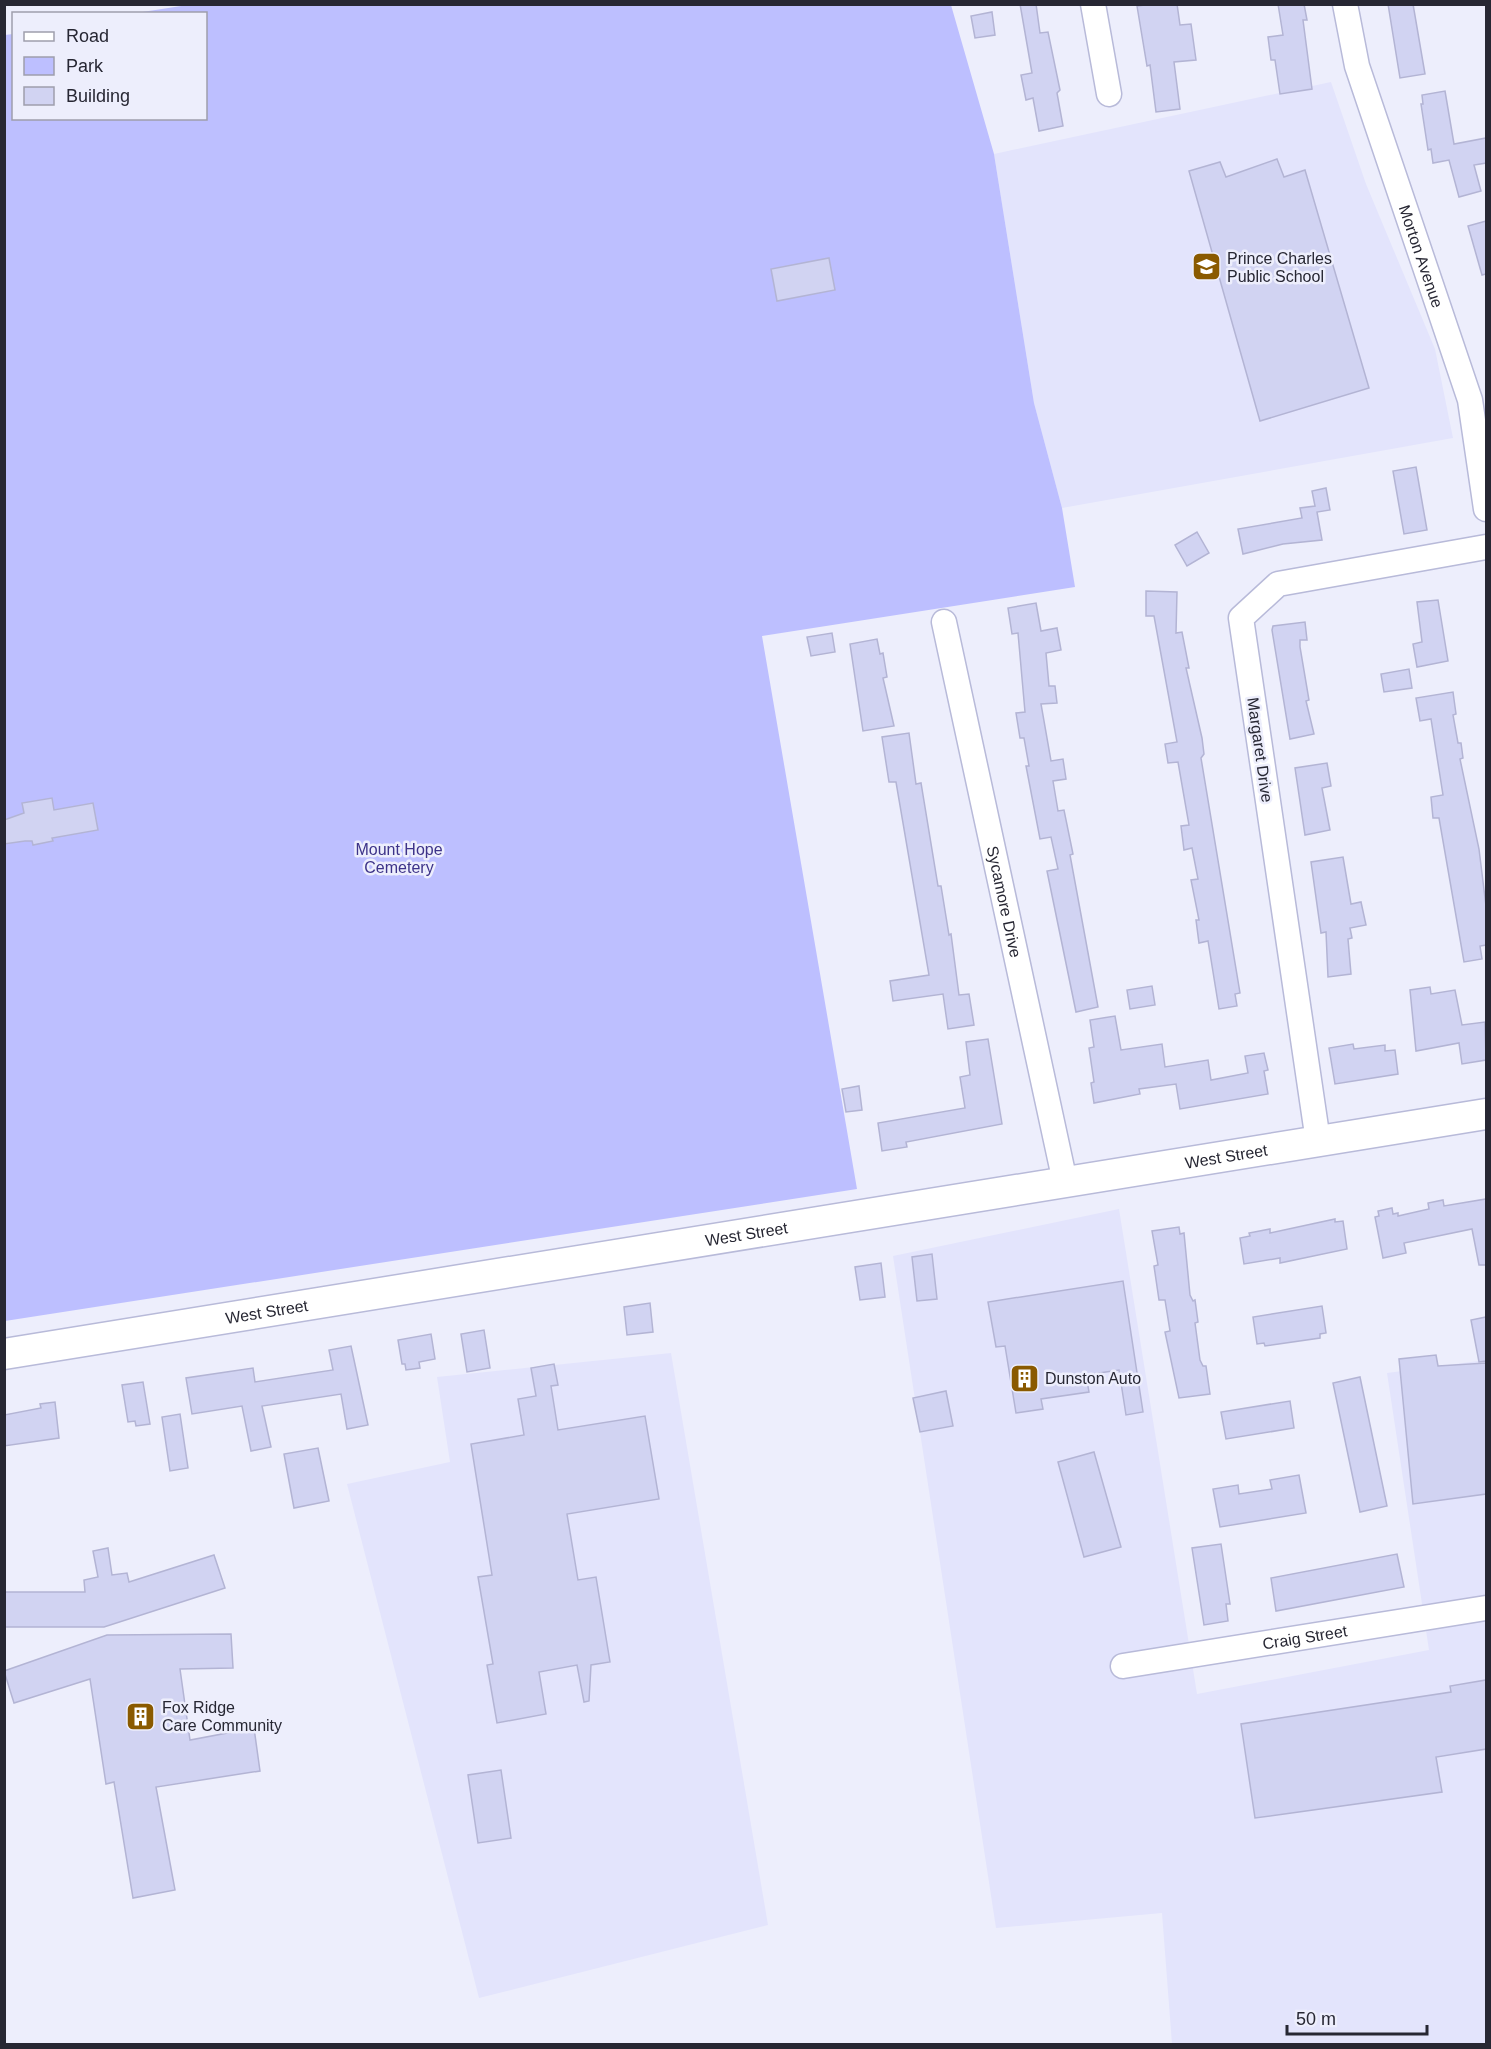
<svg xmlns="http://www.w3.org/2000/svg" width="1491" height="2049" font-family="Arial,sans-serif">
<rect width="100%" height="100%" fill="#edeefc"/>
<!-- built -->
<g fill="#e3e4fc">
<polygon points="1331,82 1366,184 1435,349 1453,438 1062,508 1034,403 994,154"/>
<polygon points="1119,1209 1197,1694 1429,1650 1387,1373 1486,1360 1486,2044 1172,2044 1162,1913 996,1928 893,1256"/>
<polygon points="671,1353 768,1925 479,1998 347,1484 450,1462 437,1377"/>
</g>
<!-- green -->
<polygon fill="#bdbfff" points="194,4 951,5 994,154 1034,403 1062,508 1075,587 762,636 857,1189 5,1321 5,35 13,34 14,118 206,118 206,14 136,13"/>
<!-- building -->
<g fill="#d1d3f2" stroke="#b3b4d4" stroke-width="1.5">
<polygon points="1020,4 1036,4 1040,33 1048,32 1060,90 1057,93 1063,126 1039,131 1033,98 1026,100 1021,75 1032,73"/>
<polygon points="1153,4 1177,4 1180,25 1191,24 1196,60 1174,62 1180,109 1156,112 1150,65 1147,66 1137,6"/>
<polygon points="1278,4 1304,4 1307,20 1303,20 1312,89 1280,94 1275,60 1271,60 1268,37 1283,35"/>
<polygon points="1388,4 1413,4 1425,74 1400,78"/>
<polygon points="992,12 995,35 975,38 971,16"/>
<polygon points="1445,91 1454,144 1486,138 1486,163 1474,165 1481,191 1459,197 1449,160 1433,163 1431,149 1428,150 1421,104 1423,104 1422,95"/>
<polygon points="1277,159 1284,177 1305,170 1369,388 1260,421 1189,171 1220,162 1226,177"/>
<polygon points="1486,221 1486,274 1482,275 1468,226"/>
<polygon points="829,258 835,290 777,301 771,269"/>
<polygon points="1416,467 1427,530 1404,534 1393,471"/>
<polygon points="1326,488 1330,510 1317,512 1322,540 1283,544 1243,554 1238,529 1302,518 1300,508 1315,506 1312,491"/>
<polygon points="1197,532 1209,553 1187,566 1175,545"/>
<polygon points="1146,591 1177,592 1176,633 1182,632 1189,668 1186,668 1202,738 1204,754 1201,758 1240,993 1235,994 1237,1006 1219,1009 1208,941 1199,943 1196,920 1199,920 1191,880 1198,879 1192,848 1184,850 1181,826 1189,825 1178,762 1168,763 1165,744 1177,742 1154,616 1146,616"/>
<polygon points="1438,600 1448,661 1417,667 1413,644 1422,642 1417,602"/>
<polygon points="1036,603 1041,631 1057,628 1061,650 1046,653 1049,686 1055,686 1057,703 1041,704 1051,761 1063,759 1066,779 1053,781 1058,811 1064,810 1073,854 1070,855 1098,1007 1076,1012 1047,871 1058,869 1051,837 1040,839 1026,766 1029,766 1024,738 1020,738 1016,713 1025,712 1018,633 1012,634 1008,608"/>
<polygon points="1305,622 1307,640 1300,640 1300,647 1309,700 1306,701 1314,734 1290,739 1272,630 1273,626"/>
<polygon points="832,633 835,652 811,656 807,637"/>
<polygon points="877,639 880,654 883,653 887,677 883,678 894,726 863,731 850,644"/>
<polygon points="1409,669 1412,688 1384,692 1381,674"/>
<polygon points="1453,692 1456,714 1453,715 1458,743 1461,743 1463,758 1460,759 1479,849 1486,906 1486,945 1480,946 1482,959 1464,962 1439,818 1433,818 1431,797 1443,795 1431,719 1420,721 1416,698"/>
<polygon points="909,733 916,784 921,783 938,886 941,886 949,935 951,934 959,995 969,994 974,1025 948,1029 943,994 893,1001 890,981 929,975 896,782 889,782 882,737"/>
<polygon points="1327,763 1331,786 1322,788 1330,830 1305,835 1295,768"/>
<polygon points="52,798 54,810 93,803 98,830 52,838 53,841 33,845 32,841 25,841 4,844 4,820 24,813 22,803"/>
<polygon points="1343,857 1351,904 1361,902 1366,925 1350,928 1352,938 1348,939 1351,974 1328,977 1326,932 1321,933 1311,862"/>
<polygon points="1152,986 1155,1005 1130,1009 1127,990"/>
<polygon points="1430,987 1431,994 1455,990 1462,1025 1485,1022 1486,1060 1462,1064 1459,1043 1416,1051 1410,990"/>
<polygon points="1115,1016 1121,1050 1162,1044 1165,1067 1208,1060 1211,1080 1248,1073 1245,1056 1264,1053 1268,1070 1264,1071 1268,1094 1180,1109 1176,1084 1139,1089 1140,1094 1094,1103 1091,1083 1094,1082 1089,1048 1094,1047 1090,1020"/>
<polygon points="988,1039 1002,1124 906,1142 907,1147 882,1151 878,1123 965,1108 960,1077 970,1075 966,1042"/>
<polygon points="1353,1044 1354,1049 1385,1045 1385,1051 1395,1050 1398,1074 1335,1084 1329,1048"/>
<polygon points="859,1086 862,1110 846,1112 842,1089"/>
<polygon points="1486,1199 1486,1265 1479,1265 1472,1229 1404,1243 1406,1253 1383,1258 1375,1217 1379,1216 1378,1211 1392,1208 1393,1214 1398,1213 1398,1216 1429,1209 1428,1203 1443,1200 1444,1206"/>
<polygon points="1335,1219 1335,1222 1343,1221 1347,1249 1280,1263 1280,1258 1244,1264 1240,1238 1250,1236 1249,1233 1270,1229 1270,1233"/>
<polygon points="1179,1227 1180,1234 1184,1233 1190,1295 1193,1301 1195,1300 1198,1322 1195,1323 1200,1360 1203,1366 1206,1366 1210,1394 1179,1398 1165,1332 1170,1331 1165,1300 1159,1300 1154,1266 1158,1265 1152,1231"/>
<polygon points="932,1254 937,1299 917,1301 912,1257"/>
<polygon points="881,1263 885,1297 860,1300 855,1267"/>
<polygon points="1123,1281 1143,1412 1126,1415 1119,1370 1086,1375 1089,1392 1041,1399 1043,1409 1016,1413 1005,1346 996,1347 988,1302"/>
<polygon points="650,1303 653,1332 627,1335 624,1307"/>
<polygon points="1322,1306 1326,1333 1320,1334 1320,1338 1265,1346 1264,1343 1257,1344 1253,1317"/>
<polygon points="1486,1317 1486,1361 1479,1362 1471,1320"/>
<polygon points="484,1330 490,1368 467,1372 461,1334"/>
<polygon points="431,1334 435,1359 419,1362 420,1368 406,1370 405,1364 402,1364 398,1340"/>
<polygon points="351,1346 368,1425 347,1429 341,1394 262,1406 271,1447 251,1451 242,1406 192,1414 186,1378 253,1368 255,1382 333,1370 329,1350"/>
<polygon points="1436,1355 1438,1366 1486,1363 1486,1494 1413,1504 1399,1359"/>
<polygon points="554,1364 558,1385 551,1386 558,1430 645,1416 659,1499 567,1514 578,1580 596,1577 610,1662 591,1665 589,1701 584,1702 577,1665 539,1672 546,1714 497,1723 487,1665 493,1664 478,1577 492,1575 471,1444 524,1435 518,1399 536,1396 531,1368"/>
<polygon points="1360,1377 1387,1506 1360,1512 1333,1383"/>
<polygon points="143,1382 150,1424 136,1426 135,1421 128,1422 122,1385"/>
<polygon points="946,1391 953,1426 920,1432 913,1398"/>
<polygon points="1290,1401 1294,1428 1226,1439 1221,1412"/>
<polygon points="55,1402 59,1438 4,1446 4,1415 41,1408 40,1404"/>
<polygon points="180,1414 188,1468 170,1471 162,1417"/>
<polygon points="318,1448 329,1501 294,1508 284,1454"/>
<polygon points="1094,1452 1121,1547 1084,1557 1058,1462"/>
<polygon points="1299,1475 1306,1513 1220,1527 1213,1489 1238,1485 1239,1494 1272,1489 1270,1480"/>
<polygon points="1221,1544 1230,1604 1226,1604 1228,1621 1204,1625 1192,1548"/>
<polygon points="108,1548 112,1575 127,1573 129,1582 214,1555 225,1588 104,1627 4,1627 4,1592 85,1592 84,1580 98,1577 93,1551"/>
<polygon points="1397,1554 1404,1587 1276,1611 1271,1578"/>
<polygon points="231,1634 233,1668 180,1669 190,1740 254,1728 260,1771 156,1787 175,1890 133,1898 114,1782 106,1784 90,1679 14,1703 4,1671 107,1635"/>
<polygon points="1486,1680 1486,1749 1436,1757 1442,1792 1255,1818 1241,1724 1451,1692 1450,1686"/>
<polygon points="501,1770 511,1838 478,1843 468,1775"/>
</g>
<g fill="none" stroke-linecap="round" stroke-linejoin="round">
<defs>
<g id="minor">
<polyline points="1093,4 1109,94"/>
<path id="s1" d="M 1345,4 L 1357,66 L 1470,400 L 1486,509"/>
<path id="s2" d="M 944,622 L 1065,1182"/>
<polyline points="1318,1141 1241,618 1278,584 1486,547"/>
<path id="s3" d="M 1123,1666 L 1486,1608"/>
</g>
<g id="major">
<path id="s4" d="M 4,1354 L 1486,1114"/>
</g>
</defs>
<!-- minor casing -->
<use href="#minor" stroke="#b8bad9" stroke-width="27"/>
<!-- major casing -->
<use href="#major" stroke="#b8bad9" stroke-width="33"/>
<!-- minor -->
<use href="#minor" stroke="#fff" stroke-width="24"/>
<!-- major -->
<use href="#major" stroke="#fff" stroke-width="30"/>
</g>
<!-- icons -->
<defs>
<symbol id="school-square" viewBox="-11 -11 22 22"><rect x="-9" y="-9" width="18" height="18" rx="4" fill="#8a5a00" stroke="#edeefc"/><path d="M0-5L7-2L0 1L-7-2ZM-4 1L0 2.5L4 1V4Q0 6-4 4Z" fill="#fff"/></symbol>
<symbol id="building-square" viewBox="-11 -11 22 22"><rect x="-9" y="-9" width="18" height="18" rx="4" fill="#8a5a00" stroke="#edeefc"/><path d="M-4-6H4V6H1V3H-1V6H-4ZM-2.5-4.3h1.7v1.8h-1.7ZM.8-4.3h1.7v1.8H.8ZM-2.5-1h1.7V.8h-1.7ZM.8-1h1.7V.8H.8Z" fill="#fff"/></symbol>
</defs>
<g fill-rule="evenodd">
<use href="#school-square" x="1190" y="250" width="33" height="33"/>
<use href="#building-square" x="1008" y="1362" width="33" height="33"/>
<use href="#building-square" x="124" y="1700" width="33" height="33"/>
</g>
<g text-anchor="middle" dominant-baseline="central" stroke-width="5" stroke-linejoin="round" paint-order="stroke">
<!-- street labels -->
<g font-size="16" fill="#272733" stroke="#edeefc">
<text stroke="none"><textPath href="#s1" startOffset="264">Morton Avenue</textPath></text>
<text transform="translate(1260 750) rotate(82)">Margaret Drive</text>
<text stroke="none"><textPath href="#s2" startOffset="286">Sycamore Drive</textPath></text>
<text stroke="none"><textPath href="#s4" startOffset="1238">West Street</textPath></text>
<text stroke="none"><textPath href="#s4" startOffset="752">West Street</textPath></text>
<text stroke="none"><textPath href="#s4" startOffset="266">West Street</textPath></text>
<text stroke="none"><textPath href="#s3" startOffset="184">Craig Street</textPath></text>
</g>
<!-- poi labels -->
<g font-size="16" fill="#272733" stroke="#edeefc" text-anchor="start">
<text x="1227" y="258">Prince Charles<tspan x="1227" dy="18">Public School</tspan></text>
<text x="1045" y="1378">Dunston Auto</text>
<text x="162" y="1707">Fox Ridge<tspan x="162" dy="18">Care Community</tspan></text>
</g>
<!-- park labels -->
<g font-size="16" fill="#3d3389" stroke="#edeefc">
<text x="399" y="849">Mount Hope<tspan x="399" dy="18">Cemetery</tspan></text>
</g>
</g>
<!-- border -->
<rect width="1491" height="2049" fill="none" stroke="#272733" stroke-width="12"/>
<!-- legend -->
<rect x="12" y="12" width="195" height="108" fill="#edeefc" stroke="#9e9eac" stroke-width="1.5"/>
<rect x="24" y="32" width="30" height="9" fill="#ffffff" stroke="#9e9eac" stroke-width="1.5"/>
<text x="66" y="42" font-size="18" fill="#272733">Road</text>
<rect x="24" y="57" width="30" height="18" fill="#bdbfff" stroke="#9e9eac" stroke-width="1.5"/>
<text x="66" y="72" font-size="18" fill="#272733">Park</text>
<rect x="24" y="87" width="30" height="18" fill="#d1d3f2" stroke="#9e9eac" stroke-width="1.5"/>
<text x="66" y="102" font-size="18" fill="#272733">Building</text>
<!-- scale -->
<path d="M1287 2025v9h140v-9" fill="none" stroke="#272733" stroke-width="3"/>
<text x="1296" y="2025" font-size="18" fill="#272733" stroke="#edeefc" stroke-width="4.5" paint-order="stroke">50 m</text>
</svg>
